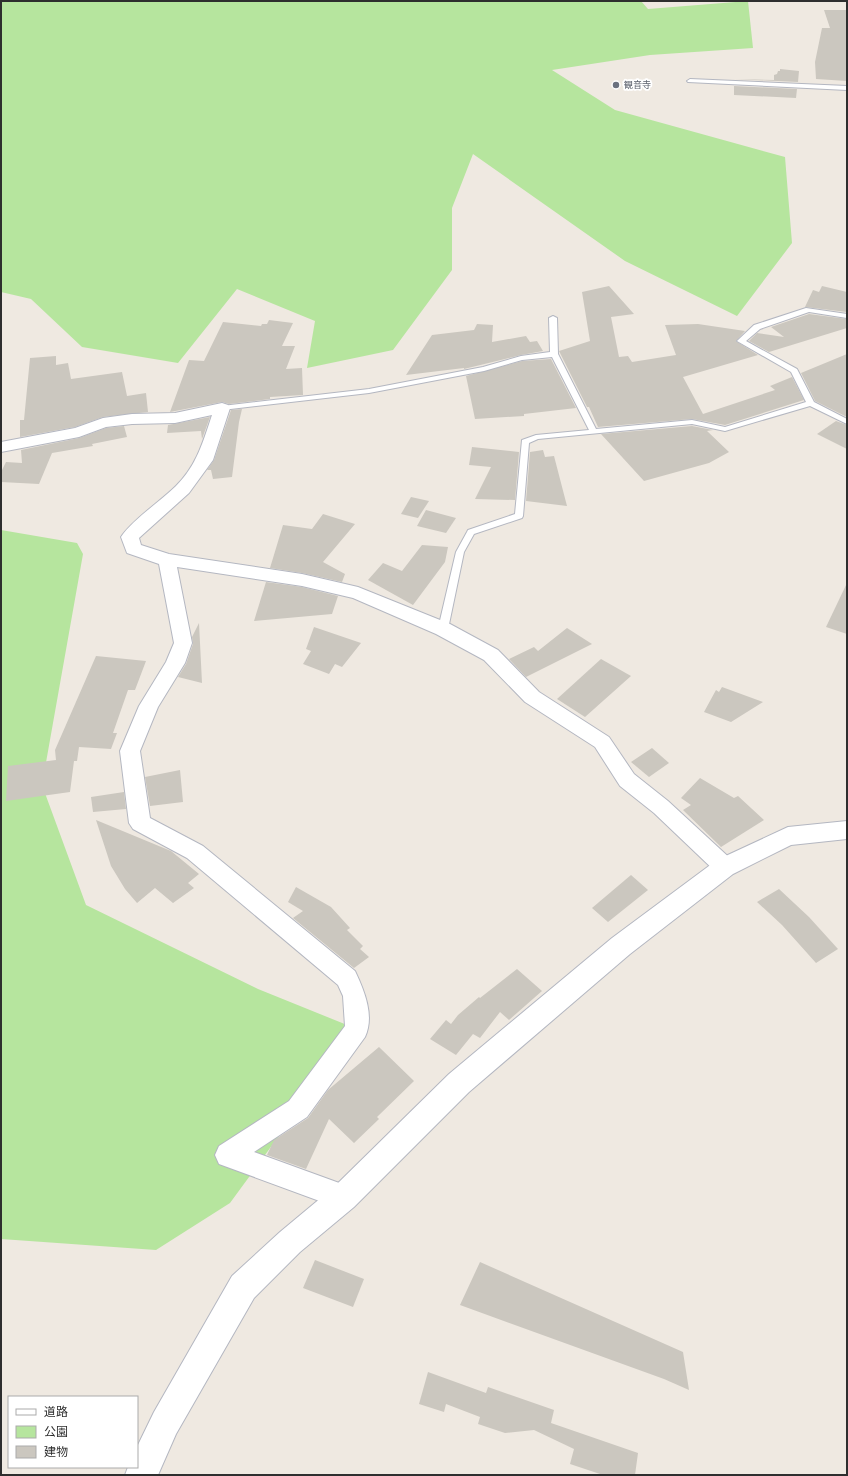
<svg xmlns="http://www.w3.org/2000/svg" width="848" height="1476" font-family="'DejaVu Sans','Noto Sans JP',sans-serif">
<rect width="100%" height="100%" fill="#efe9e1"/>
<!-- green -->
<g fill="#b6e59e">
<polygon points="1,1 641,1 648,9 748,1 753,48 650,55 552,70 615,110 785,157 792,243 737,316 625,261 473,154 452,208 452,270 393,350 307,368 315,321 237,289 178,363 82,347 31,299 1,292"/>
<polygon points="1,530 77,543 83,554 42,785 86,905 258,989 357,1029 230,1203 156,1250 1,1239"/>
</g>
<!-- building -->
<g fill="#cbc7bf">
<polygon points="824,10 847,10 847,81 816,79 815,62 822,28 830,28"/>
<polygon points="780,69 799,71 798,82 735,79 774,80 774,75 777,74 778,71 780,71"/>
<polygon points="734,86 797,89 796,98 734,95"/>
<polygon points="609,286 634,314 611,317 619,357 628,356 632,362 676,355 665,325 698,324 745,331 736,341 758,355 683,377 703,414 775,390 770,386 792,377 804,400 725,425 692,419 598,427 589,407 587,407 559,351 590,341 582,292"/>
<polygon points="822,286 847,292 847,312 805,307 813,290 819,292"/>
<polygon points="809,314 847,319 847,328 769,352 749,341 757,333 784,337 771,327"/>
<polygon points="269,320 293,323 282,346 295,346 286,369 302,368 303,395 270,397 270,399 229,404 222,402 170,412 189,360 204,361 223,322 261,326 262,324 267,324"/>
<polygon points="477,324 493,325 492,342 526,336 530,342 537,341 543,351 521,355 464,369 464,368 406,375 432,335 474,330"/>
<polygon points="847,354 847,417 815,401 801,373"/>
<polygon points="56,356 56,365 68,363 71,379 122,372 127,396 146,393 148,412 103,417 75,427 20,437 20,420 24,420 30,358"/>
<polygon points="551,359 576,408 524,414 524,416 475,419 466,376 522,361"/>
<polygon points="242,409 239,422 232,477 213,479 211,470 207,470 214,460 231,410"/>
<polygon points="210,417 202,439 201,431 167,433 168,425"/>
<polygon points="836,421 847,425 847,449 817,434"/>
<polygon points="124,426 127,437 92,444 93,446 52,453 39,484 1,482 1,472 6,462 22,463 21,450 79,438 106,428"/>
<polygon points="692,426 713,430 707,431 729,452 709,463 644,481 601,434"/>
<polygon points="472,447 519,452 515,500 475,499 491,467 469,465"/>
<polygon points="543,450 545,457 554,456 567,506 526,501 530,452"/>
<polygon points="411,497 429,501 418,518 401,514"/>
<polygon points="426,510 456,518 446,533 417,526"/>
<polygon points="323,514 355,524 323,562 345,574 342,582 302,573 270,568 283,525 312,529"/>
<polygon points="422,545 448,547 445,562 413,605 368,580 383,563 402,571"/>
<polygon points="266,582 302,587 338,596 332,614 254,621"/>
<polygon points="847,583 847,634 826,627"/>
<polygon points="199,623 202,683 178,677 186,664 193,644 192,637"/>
<polygon points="314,627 361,643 342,667 335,664 329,674 303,664 311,651 306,649"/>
<polygon points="567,628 592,644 526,677 509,659 534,647 538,651"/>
<polygon points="96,656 146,661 135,690 128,690 113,733 117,733 111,749 79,747 77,761 74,761 70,792 6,801 8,766 56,760 55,750"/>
<polygon points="601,659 631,676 585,717 557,699"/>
<polygon points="722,687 763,702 731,722 704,712 716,690 719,692"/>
<polygon points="652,748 669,763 649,777 631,762"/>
<polygon points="180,770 183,802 150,806 145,777"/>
<polygon points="700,778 734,798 738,796 764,820 721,847 683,810 691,805 681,798"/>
<polygon points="124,792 126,809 93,812 91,797"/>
<polygon points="96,820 171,851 199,874 188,883 194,888 173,903 155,888 137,903 125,889 111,866"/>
<polygon points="631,875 648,890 608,922 592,908"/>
<polygon points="296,887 331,907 350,928 347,930 363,946 360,949 369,957 354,968 293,918 303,911 288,902"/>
<polygon points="779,889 809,917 838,949 816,963 782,925 757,902"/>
<polygon points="517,969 542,991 509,1020 500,1012 480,1038 473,1034 456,1055 430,1039 446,1020 451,1024 458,1015 479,997 480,998"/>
<polygon points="379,1047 414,1081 377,1117 379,1119 354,1143 329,1119 306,1169 267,1155 274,1140 308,1118 328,1090"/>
<polygon points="315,1260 364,1279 353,1307 303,1288"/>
<polygon points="480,1262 683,1352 689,1390 664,1379 460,1305"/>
<polygon points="428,1372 486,1393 488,1387 554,1410 551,1423 638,1453 635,1475 603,1475 570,1464 574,1449 534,1430 505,1433 478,1424 480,1417 446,1404 444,1412 419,1404"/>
</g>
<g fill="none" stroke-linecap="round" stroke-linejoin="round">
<defs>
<g id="lane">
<polygon points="690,79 847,86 847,90 688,82 687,81"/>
<polygon points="806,308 847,314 847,318 809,312 760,329 746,341 797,369 814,402 847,419 847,424 810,406 725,431 692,424 538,439 529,443 523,516 522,518 474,534 464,552 448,629 443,632 438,629 456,552 467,532 468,530 515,514 522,440 536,435 589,430 552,357 522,360 484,371 369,393 222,410 218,408 222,406 369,389 483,367 521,356 550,352 549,318 553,316 557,318 558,354 596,429 692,420 725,427 806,402 791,372 737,341 754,325"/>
</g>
<path id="street" d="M 222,403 L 228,405 L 230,408 L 213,460 L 189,493 L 139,538 L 141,545 L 169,554 L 302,574 L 358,587 L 450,624 L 498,650 L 539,692 L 609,737 L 634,774 L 668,801 L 733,861 L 736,867 L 733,873 L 725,876 L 717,873 L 654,813 L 620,786 L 595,747 L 525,702 L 484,660 L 436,634 L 353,598 L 302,586 L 177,567 L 192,643 L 185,663 L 158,707 L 140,751 L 150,818 L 203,846 L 355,971 C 364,990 375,1016 365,1037 L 307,1117 L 254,1152 L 353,1188 L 357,1197 L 353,1206 L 344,1210 L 219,1164 L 215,1155 L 219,1146 L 289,1101 L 345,1026 L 343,996 L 338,985 L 187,858 L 133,829 L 129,823 L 120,751 L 139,706 L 166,662 L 174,643 L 159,564 L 127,553 L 121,537 C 133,519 160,502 176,486 C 197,465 203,442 212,415 L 175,423 L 132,424 L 106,427 L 79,437 L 1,452 L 1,442 L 75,428 L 103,418 L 132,414 L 175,413 Z"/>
<polygon id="secondary" points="847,821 847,839 791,845 733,874 630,954 469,1092 354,1207 300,1252 254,1298 176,1434 158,1475 125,1475 128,1467 137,1467 137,1447 154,1412 232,1276 280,1232 334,1187 449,1074 612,938 717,860 788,827"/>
</defs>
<!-- lane casing -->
<use href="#lane" stroke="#b4b7c1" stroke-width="2"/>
<!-- street casing -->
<use href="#street" stroke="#b4b7c1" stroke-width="2"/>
<!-- secondary casing -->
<use href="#secondary" stroke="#b4b7c1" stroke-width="2"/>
<!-- lane -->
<use href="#lane" fill="#fff" fill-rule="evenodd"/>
<!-- street -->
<use href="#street" fill="#fff" fill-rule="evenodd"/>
<!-- secondary -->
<use href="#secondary" fill="#fff" fill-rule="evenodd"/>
</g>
<!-- markers -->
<circle fill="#6b7280" stroke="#fff" stroke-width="1.5" cx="616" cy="85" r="4"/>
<g text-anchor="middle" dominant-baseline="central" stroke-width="3.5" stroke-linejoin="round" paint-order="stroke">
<!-- far-worship labels -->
<g font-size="9" fill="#5b616d" stroke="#fff" text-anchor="start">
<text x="624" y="85">観音寺</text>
</g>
</g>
<!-- border -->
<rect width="848" height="1476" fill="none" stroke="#2e2e2e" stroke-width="4"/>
<!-- legend -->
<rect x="8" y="1396" width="130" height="72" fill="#ffffff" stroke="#ababab"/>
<rect x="16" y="1409" width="20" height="6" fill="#ffffff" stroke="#ababab"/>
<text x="44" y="1416" font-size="12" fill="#2e2e2e">道路</text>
<rect x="16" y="1426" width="20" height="12" fill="#b6e59e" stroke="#ababab"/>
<text x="44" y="1436" font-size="12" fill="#2e2e2e">公園</text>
<rect x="16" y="1446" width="20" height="12" fill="#cbc7bf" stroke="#ababab"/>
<text x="44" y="1456" font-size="12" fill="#2e2e2e">建物</text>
</svg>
